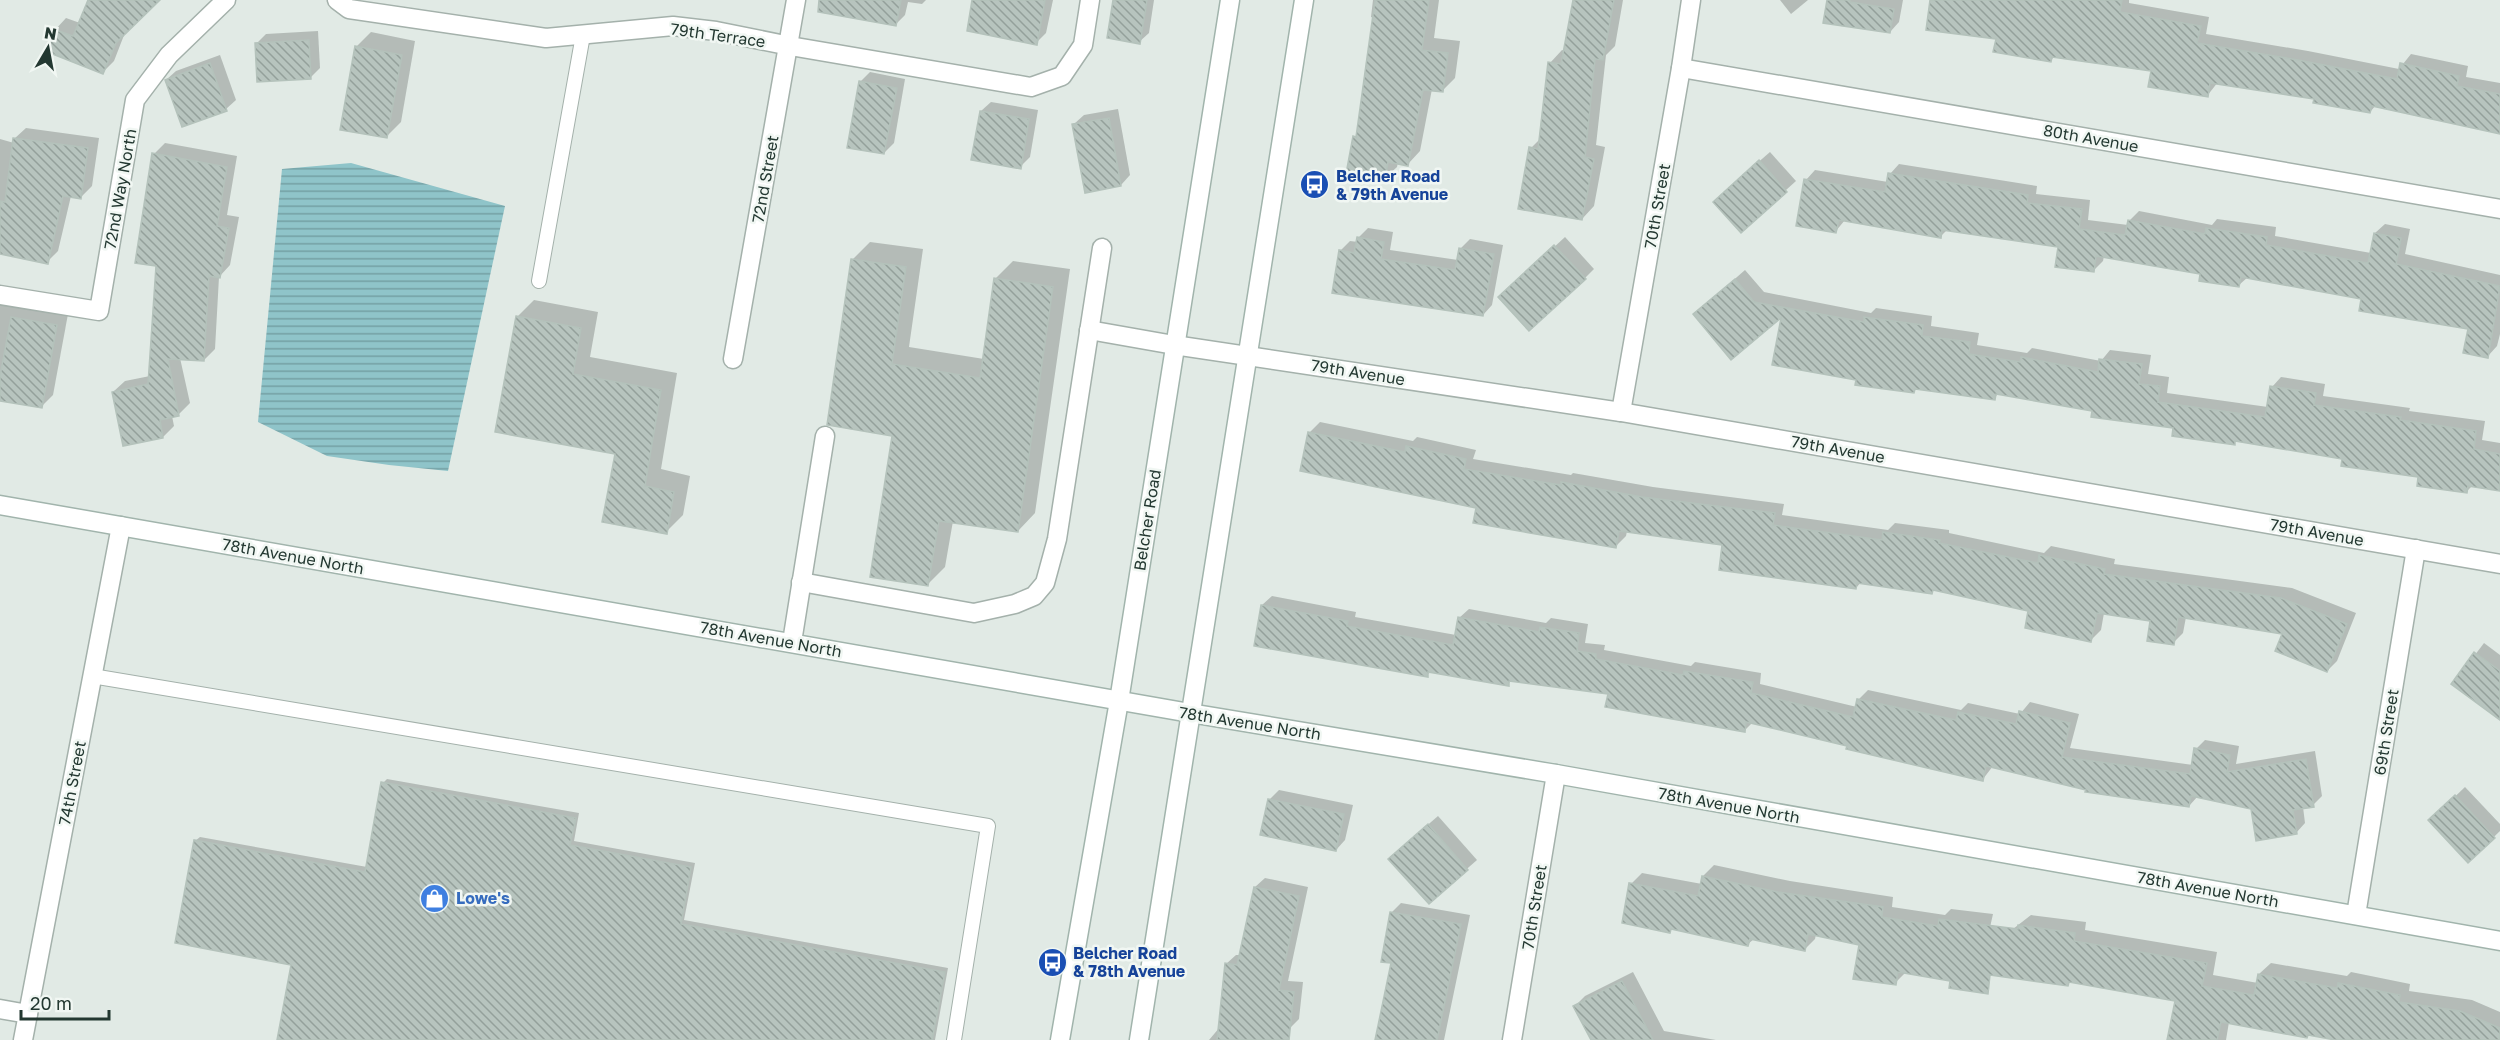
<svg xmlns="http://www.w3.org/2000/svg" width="2500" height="1040" font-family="'Golos Text',sans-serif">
<defs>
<pattern id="water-rules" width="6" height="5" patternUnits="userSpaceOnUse" patternTransform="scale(1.5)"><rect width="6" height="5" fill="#8fc4c9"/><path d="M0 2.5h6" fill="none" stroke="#74a0a4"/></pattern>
<pattern id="building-back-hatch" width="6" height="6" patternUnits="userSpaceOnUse" patternTransform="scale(1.5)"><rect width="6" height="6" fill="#b7c4be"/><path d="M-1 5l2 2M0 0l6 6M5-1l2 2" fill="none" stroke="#94a09b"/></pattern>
</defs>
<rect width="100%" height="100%" fill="#e1eae5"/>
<!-- water -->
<polygon fill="url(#water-rules)" points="351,163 505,206 448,471 389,465 327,456 258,422 282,169"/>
<!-- shadow -->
<g fill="#0003">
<polygon points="90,0 158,0 126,30 114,61 102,73 55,30 66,18 80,23"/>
<polygon points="835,0 926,0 922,4 908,2 905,15 895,25"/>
<polygon points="974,0 1053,0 1046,33 1036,43"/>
<polygon points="1114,0 1154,0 1149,33 1139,42"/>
<polygon points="1373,0 1439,0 1434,38 1460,41 1455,78 1442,91 1432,89 1420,151 1408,164 1398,162 1397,167 1384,179 1355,137 1358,133 1374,18 1371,17"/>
<polygon points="1574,0 1623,0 1615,46 1606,55 1596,145 1605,147 1594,206 1582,219 1531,148 1541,138 1550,63 1562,50 1565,51"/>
<polygon points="1780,0 1808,0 1791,14"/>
<polygon points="1829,0 1903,0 1899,22 1890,32"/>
<polygon points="1932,0 2129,0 2129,3 2209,17 2206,34 2308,51 2399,69 2411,54 2468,66 2466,77 2500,83 2500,133 2376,105 2370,112 2315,98 2218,82 2207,96 2153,70 2055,56 2050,61 1998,38"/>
<polygon points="318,31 320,68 310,78 256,44 266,34"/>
<polygon points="371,32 415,41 401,122 386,137 356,47"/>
<polygon points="220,55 236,100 226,109 166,80 176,71"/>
<polygon points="870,72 905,79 894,143 884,153 860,82"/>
<polygon points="991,102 1038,110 1030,157 1020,167 981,111"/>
<polygon points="1118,109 1130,175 1121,185 1074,124 1084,115"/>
<polygon points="26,128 99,138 92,186 81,197 71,196 58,251 47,262 0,252 0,139 14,143 14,139"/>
<polygon points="165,143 237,156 227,215 239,217 230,265 219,277 215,349 204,360 180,358 190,403 179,414 172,416 174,426 163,437 113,392 125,381 150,376 158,265 154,154"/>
<polygon points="1770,152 1796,181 1741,231 1724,192"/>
<polygon points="1899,164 2037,186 2036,194 2090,200 2088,220 2128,225 2129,221 2139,211 2212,225 2217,219 2276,227 2275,236 2371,253 2375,233 2385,224 2410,229 2405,254 2500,275 2500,334 2497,346 2488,356 2470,328 2363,298 2248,277 2239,285 2202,273 2104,256 2103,261 2094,270 2059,246 1948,229 1940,237 1845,220 1835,232 1806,180 1815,170 1888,182 1890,174"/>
<polygon points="1368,228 1393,232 1390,250 1458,260 1460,249 1470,239 1503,245 1492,305 1483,315 1340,251 1350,241 1358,242 1358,238"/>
<polygon points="1565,237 1594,269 1585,278 1510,288"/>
<polygon points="870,242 923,249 909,347 984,359 995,279 1013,261 1070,269 1035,513 1018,531 953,521 945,567 928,584 852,260"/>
<polygon points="1745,270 1764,292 1871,313 1876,308 1932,316 1931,326 1979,333 1977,345 2027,353 2032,348 2101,361 2110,350 2151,355 2148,374 2169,377 2167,393 2268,407 2272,387 2281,377 2325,384 2323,396 2410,408 2409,411 2485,421 2482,440 2500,443 2500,490 2473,485 2467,491 2419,476 2344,458 2238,440 2234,443 2174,426 1999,393 1994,398 1917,387 1913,391 1858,379 1783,314 1705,305"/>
<polygon points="534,300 598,312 590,357 677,373 661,469 690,476 683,515 666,532 617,452 517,317"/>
<polygon points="0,301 68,314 53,395 41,407 0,400"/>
<polygon points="1320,422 1413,441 1417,437 1476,450 1473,459 1571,475 1573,473 1653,487 1784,504 1782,515 1888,530 1895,523 1949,530 1949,533 2044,553 2051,546 2115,559 2114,564 2292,588 2356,613 2337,661 2327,671 2285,633 2186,617 2183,633 2173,643 2152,620 2104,613 2101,630 2091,640 2030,610 1935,589 1932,592 1861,582 1856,588 1724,544 1627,531 1626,536 1616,546 1310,432"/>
<polygon points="1272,596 1356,612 1355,617 1456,635 1459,618 1469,609 1546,623 1551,618 1588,624 1585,643 1605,645 1604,650 1691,666 1695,662 1761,673 1760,684 1857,707 1858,700 1868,690 1961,710 1968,703 2020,714 2030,702 2079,714 2070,748 2193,765 2196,749 2205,740 2239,746 2236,764 2315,751 2322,796 2313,805 2303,807 2305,823 2296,833 2252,807 2198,796 2189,806 2087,789 1993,766 1983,779 1753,722 1744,731 1609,693 1512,680 1508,684 1432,671 1427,675 1262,605"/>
<polygon points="2484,643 2500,655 2500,706 2453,684"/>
<polygon points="387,779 579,813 574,841 695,863 684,920 948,968 935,1040 279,1040 293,964 195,841 200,837 367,867 383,783"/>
<polygon points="2465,787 2500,824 2500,831 2469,861 2440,811"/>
<polygon points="1279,790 1353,805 1345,840 1336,850 1262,834 1270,799"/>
<polygon points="1438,816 1477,860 1429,902 1400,849"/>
<polygon points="1714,865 1790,881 1893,897 1892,907 1945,915 1951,909 1993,914 1980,972 1906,972 1895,983 1860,944 1816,934 1815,939 1804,950 1754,939 1748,944 1673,928 1670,931 1631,884 1642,873 1702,884 1703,876"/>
<polygon points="1265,878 1308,887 1288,981 1303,982 1299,1019 1289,1029 1259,1040 1209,1040 1220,1027 1226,964 1236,955 1241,955 1255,887"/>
<polygon points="1401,903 1470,915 1444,1040 1376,1040 1393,962 1392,912"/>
<polygon points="2031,915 2086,922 2085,930 2217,952 2213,975 2258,983 2259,974 2271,963 2347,976 2351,972 2410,984 2409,991 2472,1000 2500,1012 2500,1040 2343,1040 2310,1034 2307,1037 2229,1022 2226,1040 2169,1040 2176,999 2071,981 2068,984 2013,929"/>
<polygon points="1633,972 1664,1031 1716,1040 1593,1040 1575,1006 1585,996"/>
</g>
<!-- building -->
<g fill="url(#building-back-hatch)" stroke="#b4c2bb" stroke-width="1.5">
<polygon points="88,0 160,0 116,43 103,74 45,51 53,29 73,36"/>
<polygon points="819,0 901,0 896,26 818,12"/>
<polygon points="972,0 1045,0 1037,45 967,31"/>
<polygon points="1113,0 1147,0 1140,44 1107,38"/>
<polygon points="1375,0 1429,0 1422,50 1448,53 1443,92 1423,90 1408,166 1388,162 1385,181 1346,174 1353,136 1356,137"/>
<polygon points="1573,0 1614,0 1603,60 1595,59 1585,157 1594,159 1582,220 1518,209 1529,147 1538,149 1548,62 1561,64"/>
<polygon points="1827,0 1850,0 1850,2 1894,9 1890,33 1823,23"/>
<polygon points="1930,0 2122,0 2120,12 2201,26 2197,43 2298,60 2397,79 2400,63 2459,76 2457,86 2500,94 2500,134 2372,106 2370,113 2313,103 2314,99 2210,83 2208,97 2148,87 2151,71 2052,57 2051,62 1993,52 1996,39 1926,30"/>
<polygon points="309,40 311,79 257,82 255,43"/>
<polygon points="355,46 402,55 387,138 340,130"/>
<polygon points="210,63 227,111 182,127 165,80"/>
<polygon points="859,81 897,88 884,154 847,148"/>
<polygon points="980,111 1029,119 1021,169 971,160"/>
<polygon points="1109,118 1121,186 1085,193 1072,124"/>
<polygon points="13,138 88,148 81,199 63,196 48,264 0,254 0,201 5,202"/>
<polygon points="152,153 227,167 217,226 229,228 220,278 209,276 204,361 168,359 179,416 160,420 163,438 123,446 112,392 148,384 156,266 135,263"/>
<polygon points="1759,160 1787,192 1741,233 1713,202"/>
<polygon points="1888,173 2028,195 2027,203 2082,209 2079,229 2125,235 2128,220 2205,234 2206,228 2267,237 2266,245 2368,263 2374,233 2401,238 2396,264 2500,286 2488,358 2463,353 2468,329 2359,311 2361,299 2241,277 2239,287 2199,281 2200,274 2096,256 2094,272 2055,267 2058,247 1942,230 1941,238 1839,220 1836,233 1796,226 1804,179 1885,192"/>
<polygon points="1357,237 1384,242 1381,259 1455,270 1459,248 1494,254 1483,316 1332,293 1339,250 1354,253"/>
<polygon points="1554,245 1586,279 1529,331 1498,297"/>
<polygon points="851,259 906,267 892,364 980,378 994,278 1053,287 1018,532 939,521 928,586 870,577 892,436 827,425"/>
<polygon points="1735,279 1754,302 1864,322 1864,317 1923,325 1922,336 1970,342 1969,354 2020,362 2021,357 2098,372 2099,359 2142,364 2139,384 2160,386 2158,402 2265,417 2270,386 2316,393 2314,405 2401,417 2400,420 2476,431 2474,449 2500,454 2500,491 2468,486 2467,493 2417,486 2418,477 2341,466 2342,459 2235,441 2235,445 2172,436 2173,428 2091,417 2092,411 1996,394 1995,400 1915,389 1914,393 1855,385 1856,380 1772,365 1781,318 1731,360 1693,314"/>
<polygon points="516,316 581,328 573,374 661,390 645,486 674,492 667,534 602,522 615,454 495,432"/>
<polygon points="11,317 57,325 42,408 0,401 0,376"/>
<polygon points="1308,432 1405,452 1406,446 1466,459 1464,469 1561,485 1561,482 1642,497 1775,513 1773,525 1882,540 1883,532 1940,540 1939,543 2038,563 2039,555 2105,569 2104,574 2281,598 2347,624 2327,672 2275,651 2282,634 2178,617 2174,645 2147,641 2150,621 2097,613 2091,642 2025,628 2028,611 1933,590 1932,594 1857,583 1856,589 1719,570 1722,545 1619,531 1616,548 1473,523 1476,508 1300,471"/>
<polygon points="1261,605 1348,621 1347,626 1453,645 1458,617 1539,632 1540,627 1579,633 1577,651 1596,654 1596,659 1683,675 1684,671 1753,682 1751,693 1853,717 1857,699 1956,720 1958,712 2016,724 2019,711 2070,723 2062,757 2190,774 2194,748 2230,755 2227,772 2306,759 2314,807 2293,810 2297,834 2256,841 2251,809 2191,796 2189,807 2085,792 2086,790 1986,766 1983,781 1846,749 1847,746 1746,722 1745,732 1605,707 1608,694 1509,681 1509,686 1428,672 1428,677 1254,646"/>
<polygon points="2474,652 2500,671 2500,720 2451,684"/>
<polygon points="381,782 576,818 570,845 691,867 681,924 945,972 932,1040 277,1040 291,965 175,943 194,840 365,872"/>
<polygon points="2455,795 2495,838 2468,863 2428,820"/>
<polygon points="1268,799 1344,814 1336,851 1260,835"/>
<polygon points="1428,824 1468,870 1429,904 1388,859"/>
<polygon points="1702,876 1778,892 1883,907 1882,917 1938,926 1939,919 2018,929 2018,925 2075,933 2074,941 2207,963 2202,986 2254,995 2258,974 2337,988 2338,983 2400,995 2399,1002 2460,1011 2500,1028 2500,1040 2335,1040 2308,1035 2307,1038 2221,1022 2217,1040 2167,1040 2175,1001 2069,982 2068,986 1990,975 1988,994 1949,988 1950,981 1898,972 1896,985 1853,979 1859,945 1808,934 1805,951 1750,939 1748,946 1671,929 1670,933 1622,923 1629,883 1698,896"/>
<polygon points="1254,887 1299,896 1279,990 1294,992 1289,1040 1217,1040 1225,963 1237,965"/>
<polygon points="1390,912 1461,924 1437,1040 1375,1040 1391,963 1381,962"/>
<polygon points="1622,981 1653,1040 1591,1040 1573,1006"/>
</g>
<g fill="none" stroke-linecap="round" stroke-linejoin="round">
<defs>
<g id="lane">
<polyline points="539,281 583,35"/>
<polyline points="92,676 988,826 954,1040"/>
</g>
<g id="street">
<polyline points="337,0 349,9 546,38 673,26 716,31 790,46 1031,87 1062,76 1083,45 1090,0"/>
<polyline points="1681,68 2500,209"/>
<polyline points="0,295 99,311 135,100 169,55 226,0"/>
<polyline points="1089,330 1174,345 1621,412 2500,564"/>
<polyline points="733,359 796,0"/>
<polyline points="1621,412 1681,68 1691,0"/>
<polyline points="801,582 974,613 1015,604 1034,596 1045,583 1057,539 1102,248"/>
<polyline points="792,642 825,436"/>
<polyline points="2356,915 2416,549"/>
<polyline points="0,1009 28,1014"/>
<polyline points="23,1040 121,526"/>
<polyline points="1512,1040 1556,774"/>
</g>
<g id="secondary">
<polyline points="0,505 1190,713 1556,774 2500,941"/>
<polyline points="1060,1040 1119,701 1230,0"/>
<polyline points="1139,1040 1304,0"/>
</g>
</defs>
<!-- lane casing -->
<use href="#lane" stroke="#a4b1ab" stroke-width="16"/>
<!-- street casing -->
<use href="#street" stroke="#a4b1ab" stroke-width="21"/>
<!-- secondary casing -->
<use href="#secondary" stroke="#a1b4ac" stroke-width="21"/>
<!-- lane -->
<use href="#lane" stroke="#fff" stroke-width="14"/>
<!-- street -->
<use href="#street" stroke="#fff" stroke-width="18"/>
<!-- secondary -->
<use href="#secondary" stroke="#fff" stroke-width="18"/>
</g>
<!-- icons -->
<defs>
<symbol id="bus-disc" viewBox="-11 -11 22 22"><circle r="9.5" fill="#1a4fb4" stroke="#f1f7f3"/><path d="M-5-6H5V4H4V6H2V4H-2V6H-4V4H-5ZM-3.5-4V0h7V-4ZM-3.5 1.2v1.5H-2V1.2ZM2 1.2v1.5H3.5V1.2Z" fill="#fff"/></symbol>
<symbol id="shop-disc" viewBox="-11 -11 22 22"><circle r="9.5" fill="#3f7fe0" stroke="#f1f7f3"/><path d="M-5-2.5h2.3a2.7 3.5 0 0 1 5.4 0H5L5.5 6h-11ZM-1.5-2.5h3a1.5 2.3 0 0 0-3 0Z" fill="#fff"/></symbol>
</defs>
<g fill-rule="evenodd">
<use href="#bus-disc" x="1298" y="168" width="33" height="33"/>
<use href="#shop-disc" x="418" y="882" width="33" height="33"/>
<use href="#bus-disc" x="1036" y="946" width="33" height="33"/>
</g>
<g text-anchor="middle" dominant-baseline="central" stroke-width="5" stroke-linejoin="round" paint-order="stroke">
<!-- street labels -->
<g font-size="16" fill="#233831" stroke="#f1f7f3">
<text transform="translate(718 35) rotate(8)">79th Terrace</text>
<text transform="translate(2091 138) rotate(10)">80th Avenue</text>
<text transform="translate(765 179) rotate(-80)">72nd Street</text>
<text transform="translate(120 189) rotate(-80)">72nd Way North</text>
<text transform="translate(1657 206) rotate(-80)">70th Street</text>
<text transform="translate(1358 372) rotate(9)">79th Avenue</text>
<text transform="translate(1838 449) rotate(10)">79th Avenue</text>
<text transform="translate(1147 520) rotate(-81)">Belcher Road</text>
<text transform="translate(2317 532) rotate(10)">79th Avenue</text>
<text transform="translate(293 556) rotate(10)">78th Avenue North</text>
<text transform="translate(771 639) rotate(10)">78th Avenue North</text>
<text transform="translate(1250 723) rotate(9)">78th Avenue North</text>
<text transform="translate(2386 732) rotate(-81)">69th Street</text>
<text transform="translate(72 783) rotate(-79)">74th Street</text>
<text transform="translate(1729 805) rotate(10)">78th Avenue North</text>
<text transform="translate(2208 889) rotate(10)">78th Avenue North</text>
<text transform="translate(1534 907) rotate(-81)">70th Street</text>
</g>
<!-- transit labels -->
<g font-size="16" font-weight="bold" fill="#164399" stroke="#f1f7f3" text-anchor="start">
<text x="1336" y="176">Belcher Road<tspan x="1336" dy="18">&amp; 79th Avenue</tspan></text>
<text x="1073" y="953">Belcher Road<tspan x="1073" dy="18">&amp; 78th Avenue</tspan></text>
</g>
<!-- shop labels -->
<g font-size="16" font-weight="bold" fill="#366cbe" stroke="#f1f7f3" text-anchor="start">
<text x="456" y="898">Lowe's</text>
</g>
</g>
<!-- north arrow -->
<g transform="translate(48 48) rotate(10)" stroke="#f1f7f3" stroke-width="4.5" paint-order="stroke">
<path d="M0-4.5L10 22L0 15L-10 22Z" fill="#233831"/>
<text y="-9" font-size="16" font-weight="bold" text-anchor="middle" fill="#233831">N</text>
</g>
<!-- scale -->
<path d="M21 1010v9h88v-9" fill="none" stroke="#233831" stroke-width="3"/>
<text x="30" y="1010" font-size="18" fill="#233831" stroke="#f1f7f3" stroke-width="4.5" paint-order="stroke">20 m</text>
</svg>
